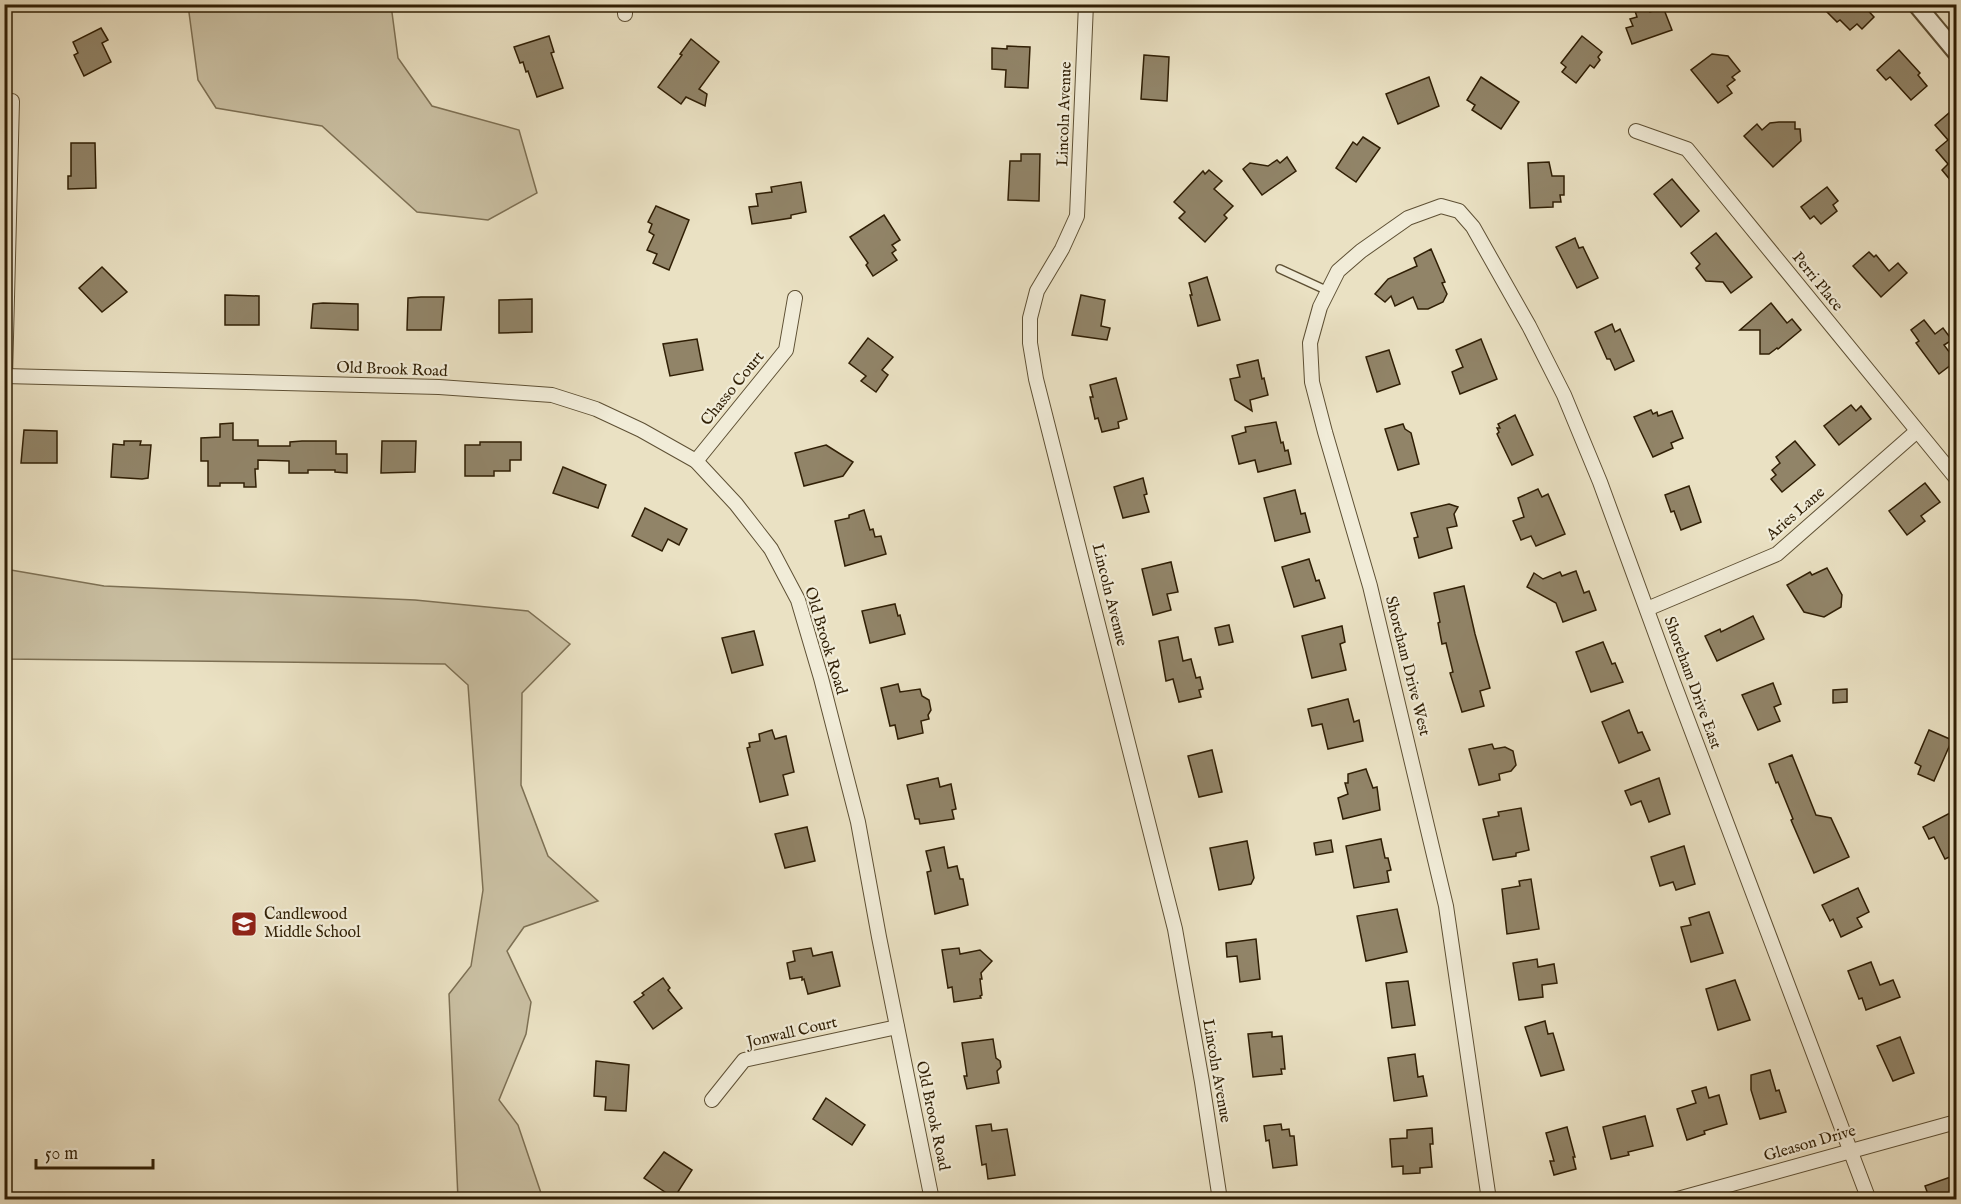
<svg xmlns="http://www.w3.org/2000/svg" width="1961" height="1204" font-family="'IM FELL English',serif">
<rect width="100%" height="100%" fill="#eae1c3"/>
<filter id="stains"><feTurbulence type="fractalNoise" baseFrequency=".00333" numOctaves="4"/><feColorMatrix values="0 0 0 0 .2 0 0 0 0 .09 0 0 0 0 .02 0 0 0 .5 -.17"/></filter>
<radialGradient id="worn" r=".72"><stop offset=".6" stop-color="#630" stop-opacity="0"/><stop offset="1" stop-color="#630" stop-opacity=".3"/></radialGradient>
<!-- green -->
<g fill="#cac0a3" stroke="#7d7054" stroke-width="1.5">
<polygon points="188,5 391,5 398,58 432,106 519,130 537,193 488,220 417,212 322,126 216,108 198,80"/>
<polygon points="5,569 104,586 415,600 528,611 570,644 522,693 521,785 548,856 598,901 524,927 507,951 531,1002 526,1034 499,1100 518,1125 543,1199 458,1199 449,994 471,966 483,890 468,685 445,664 5,659"/>
</g>
<!-- building -->
<g fill="#918468" stroke="#301f05" stroke-width="1.5">
<polygon points="1819,4 1862,4 1874,17 1862,29 1857,24 1850,30 1840,20 1837,22"/>
<polygon points="1647,6 1650,12 1663,7 1672,30 1632,44 1626,28 1633,26 1630,19 1637,17 1635,11"/>
<polygon points="101,28 108,40 102,43 111,62 84,76 74,55 78,53 73,42"/>
<polygon points="549,36 554,52 551,53 563,88 537,97 528,71 526,72 523,62 520,63 514,47"/>
<polygon points="1582,36 1602,52 1598,57 1600,60 1594,68 1590,65 1576,83 1562,72 1566,67 1561,63"/>
<polygon points="691,39 719,62 699,89 707,94 705,106 686,97 681,104 658,87 682,55 680,54"/>
<polygon points="1007,46 1030,47 1028,88 1005,87 1006,70 992,69 992,48 1007,49"/>
<polygon points="1899,50 1920,73 1918,75 1927,86 1911,100 1890,77 1886,80 1877,70"/>
<polygon points="1712,54 1728,56 1740,71 1732,77 1735,80 1727,86 1732,93 1718,103 1691,70"/>
<polygon points="1144,55 1169,57 1167,101 1141,99"/>
<polygon points="1429,77 1439,106 1398,124 1386,94"/>
<polygon points="1481,77 1519,102 1501,129 1472,110 1475,105 1467,100"/>
<polygon points="1956,107 1956,187 1942,170 1948,164 1936,150 1948,140 1935,125"/>
<polygon points="1779,122 1795,122 1795,129 1800,129 1801,141 1773,167 1744,136 1757,124 1762,130 1770,123"/>
<polygon points="1363,137 1380,148 1356,182 1336,168 1353,142 1357,145"/>
<polygon points="71,143 95,143 96,188 68,189 68,176 71,176"/>
<polygon points="1021,154 1040,154 1039,201 1008,200 1010,161 1021,161"/>
<polygon points="1287,157 1296,171 1262,195 1243,169 1250,163 1268,166 1277,160 1280,163"/>
<polygon points="1549,162 1552,176 1564,176 1564,195 1560,195 1561,202 1553,202 1553,207 1530,208 1528,163"/>
<polygon points="1209,170 1222,181 1214,189 1233,206 1224,215 1227,218 1205,242 1179,218 1185,212 1174,202 1203,171 1205,174"/>
<polygon points="1672,179 1699,211 1681,227 1654,194"/>
<polygon points="801,182 806,212 791,215 791,218 752,224 749,207 758,206 756,194 772,192 771,187"/>
<polygon points="1827,187 1838,201 1833,205 1837,211 1821,224 1814,216 1810,219 1801,207"/>
<polygon points="656,206 689,220 669,270 653,263 657,254 647,250 654,235 649,232 652,224 648,222"/>
<polygon points="884,215 900,240 892,245 896,250 892,253 897,260 873,276 866,265 868,263 850,237"/>
<polygon points="1716,233 1752,277 1731,293 1723,282 1706,281 1696,268 1700,264 1691,253"/>
<polygon points="1575,238 1579,248 1583,247 1598,278 1577,288 1556,247"/>
<polygon points="1431,249 1445,282 1442,283 1447,294 1443,302 1428,309 1418,309 1413,297 1395,306 1391,296 1385,302 1375,294 1388,279 1417,266 1414,258"/>
<polygon points="1869,252 1874,257 1876,255 1889,271 1898,263 1907,273 1881,297 1853,266"/>
<polygon points="102,267 127,292 102,312 79,288"/>
<polygon points="1207,277 1220,320 1198,326 1190,295 1192,295 1189,283"/>
<polygon points="225,295 259,296 259,325 225,325"/>
<polygon points="1081,295 1105,300 1101,326 1110,328 1107,340 1072,335"/>
<polygon points="421,297 444,297 441,330 407,330 408,298"/>
<polygon points="532,299 532,332 499,333 499,300"/>
<polygon points="323,303 358,304 358,330 311,328 313,304"/>
<polygon points="1771,303 1787,323 1792,319 1801,330 1778,349 1777,348 1769,354 1760,354 1760,330 1740,330"/>
<polygon points="1924,320 1935,334 1943,328 1952,340 1944,345 1956,361 1939,374 1916,343 1919,341 1911,330"/>
<polygon points="1612,324 1615,332 1620,329 1634,361 1615,370 1610,359 1607,359 1595,332"/>
<polygon points="868,338 893,357 882,370 888,375 876,392 861,381 866,376 849,363"/>
<polygon points="697,339 703,370 670,376 663,344"/>
<polygon points="1481,339 1497,379 1460,394 1452,372 1463,367 1456,350"/>
<polygon points="1389,350 1400,384 1377,392 1366,357"/>
<polygon points="1258,360 1262,379 1264,378 1268,395 1250,400 1252,411 1235,400 1230,379 1240,377 1237,365"/>
<polygon points="1116,378 1127,419 1118,422 1119,428 1102,432 1098,418 1095,419 1090,397 1093,397 1090,385"/>
<polygon points="1851,405 1856,411 1861,406 1871,419 1839,445 1824,426"/>
<polygon points="1651,410 1653,414 1657,412 1658,416 1672,411 1683,438 1671,443 1673,448 1653,457 1634,417"/>
<polygon points="1515,415 1533,455 1512,465 1497,434 1499,432 1497,428 1500,428 1498,424"/>
<polygon points="1276,422 1281,443 1283,442 1285,451 1288,450 1291,464 1258,472 1255,460 1239,464 1232,436 1246,432 1245,427"/>
<polygon points="233,423 233,440 258,440 258,446 290,446 290,442 302,441 336,441 336,454 347,454 347,473 335,472 335,470 308,470 308,473 289,473 289,461 258,460 258,469 255,469 256,487 244,487 244,483 220,483 220,486 208,486 208,461 201,461 201,438 220,437 220,424"/>
<polygon points="1403,424 1405,429 1411,433 1419,464 1398,470 1385,429"/>
<polygon points="24,430 57,431 57,463 21,463"/>
<polygon points="124,441 141,441 140,445 151,445 148,478 142,479 111,477 113,444 124,445"/>
<polygon points="382,441 416,441 415,472 381,473"/>
<polygon points="1795,441 1815,465 1782,492 1771,479 1776,475 1772,470 1780,463 1776,457"/>
<polygon points="480,442 521,442 521,460 510,460 510,471 494,471 494,476 465,476 465,445 480,445"/>
<polygon points="826,445 853,462 843,476 804,486 795,453"/>
<polygon points="563,467 606,485 598,508 553,493"/>
<polygon points="1143,478 1147,494 1144,495 1149,512 1123,518 1114,487"/>
<polygon points="1925,483 1940,502 1921,516 1925,521 1907,535 1889,511"/>
<polygon points="1689,486 1701,522 1681,530 1674,511 1671,512 1665,495"/>
<polygon points="1538,489 1542,497 1548,494 1565,534 1536,546 1531,536 1521,540 1513,521 1524,517 1518,498"/>
<polygon points="1295,490 1301,514 1305,513 1310,532 1275,541 1264,498"/>
<polygon points="1449,504 1458,507 1454,514 1457,526 1447,528 1452,548 1419,558 1414,538 1418,537 1411,513"/>
<polygon points="645,508 687,529 679,545 668,539 662,551 632,536"/>
<polygon points="864,510 870,530 873,529 875,537 881,536 886,554 845,566 835,521 849,518 849,515"/>
<polygon points="1309,559 1316,581 1319,580 1325,598 1294,607 1282,567"/>
<polygon points="1171,562 1178,592 1167,594 1171,610 1153,615 1142,569"/>
<polygon points="1827,568 1842,595 1841,607 1824,617 1804,612 1787,585 1810,572 1812,575"/>
<polygon points="1576,571 1584,593 1589,591 1596,610 1563,622 1556,603 1527,587 1534,573 1543,579 1560,572 1562,576"/>
<polygon points="1464,586 1475,634 1490,688 1480,691 1484,706 1462,712 1450,673 1453,672 1446,643 1442,644 1438,623 1440,622 1434,593"/>
<polygon points="895,604 898,616 900,615 905,634 870,643 862,611"/>
<polygon points="1753,616 1764,639 1717,661 1705,636 1720,629 1721,632"/>
<polygon points="1229,625 1233,642 1219,645 1215,628"/>
<polygon points="1342,626 1345,642 1340,644 1346,670 1312,678 1302,636"/>
<polygon points="754,631 763,665 732,673 722,638"/>
<polygon points="1178,637 1183,661 1191,659 1196,678 1200,677 1203,689 1199,690 1201,697 1179,702 1173,679 1166,681 1159,641"/>
<polygon points="1603,642 1612,664 1615,663 1623,682 1591,692 1576,652"/>
<polygon points="1773,683 1781,704 1774,707 1780,721 1758,730 1742,695"/>
<polygon points="898,684 900,692 920,689 922,696 929,700 931,710 928,715 929,719 921,721 923,733 898,739 895,725 890,726 881,688"/>
<polygon points="1847,689 1847,702 1833,703 1833,690"/>
<polygon points="1348,699 1354,722 1359,720 1363,741 1328,749 1322,724 1312,726 1308,709"/>
<polygon points="1629,710 1638,733 1642,732 1650,750 1619,763 1602,722"/>
<polygon points="772,730 775,739 786,736 794,772 783,775 788,795 760,802 747,748 750,747 749,743 760,741 759,734"/>
<polygon points="1929,730 1952,740 1934,781 1918,774 1921,766 1915,763"/>
<polygon points="1492,744 1494,749 1505,747 1513,751 1516,765 1511,771 1499,774 1500,780 1479,785 1469,749"/>
<polygon points="1212,750 1222,792 1199,797 1188,756"/>
<polygon points="1792,755 1816,815 1831,818 1849,857 1814,873 1791,820 1793,819 1778,782 1776,783 1769,764"/>
<polygon points="1366,769 1373,788 1377,787 1380,810 1343,819 1338,798 1348,794 1345,783 1348,783 1348,774"/>
<polygon points="938,778 940,787 951,784 956,809 952,810 954,819 920,824 919,819 915,819 907,785"/>
<polygon points="1659,778 1670,814 1649,822 1641,801 1631,805 1625,791"/>
<polygon points="1521,808 1529,850 1516,853 1516,856 1493,860 1483,819 1499,816 1498,812"/>
<polygon points="1950,813 1956,826 1952,829 1956,840 1956,854 1945,859 1934,837 1929,839 1923,827"/>
<polygon points="807,827 815,861 785,868 775,834"/>
<polygon points="1381,839 1385,858 1388,858 1391,870 1387,871 1389,882 1354,888 1346,846"/>
<polygon points="1331,840 1333,852 1316,855 1314,843"/>
<polygon points="1247,841 1254,878 1251,884 1219,890 1210,848"/>
<polygon points="1684,846 1695,884 1676,890 1673,882 1660,886 1651,857"/>
<polygon points="944,847 948,868 957,866 960,879 963,879 968,905 935,914 927,872 931,871 926,851"/>
<polygon points="1531,879 1539,929 1507,934 1502,889 1520,886 1519,881"/>
<polygon points="1858,888 1869,912 1857,918 1862,927 1841,937 1833,919 1830,921 1822,905"/>
<polygon points="1397,909 1407,952 1366,961 1357,916"/>
<polygon points="1709,912 1723,953 1691,962 1681,927 1691,925 1689,918"/>
<polygon points="1256,939 1260,979 1240,982 1237,956 1227,957 1226,943"/>
<polygon points="811,948 813,956 832,952 840,986 808,994 804,979 802,980 802,977 790,979 787,963 795,961 793,951"/>
<polygon points="959,948 960,954 980,950 992,961 981,973 982,979 980,979 982,995 980,996 981,998 954,1002 952,987 948,988 942,950"/>
<polygon points="1537,959 1538,967 1554,964 1557,983 1542,985 1543,997 1519,1000 1513,963"/>
<polygon points="1871,962 1880,985 1893,980 1900,997 1866,1010 1862,998 1859,999 1848,971"/>
<polygon points="663,978 670,988 668,990 682,1008 653,1029 634,1002 644,995 642,993"/>
<polygon points="1735,980 1750,1020 1718,1030 1706,989"/>
<polygon points="1408,981 1415,1025 1392,1028 1386,983"/>
<polygon points="1545,1021 1548,1034 1553,1033 1564,1070 1541,1076 1525,1027"/>
<polygon points="1272,1032 1272,1037 1282,1036 1285,1069 1281,1069 1282,1074 1253,1077 1248,1034"/>
<polygon points="1900,1037 1914,1073 1893,1081 1877,1046"/>
<polygon points="993,1039 996,1058 1000,1061 1001,1067 997,1071 999,1083 967,1089 964,1076 967,1076 962,1043"/>
<polygon points="1415,1054 1418,1077 1423,1076 1427,1096 1394,1101 1388,1058"/>
<polygon points="596,1061 629,1065 626,1111 605,1110 606,1097 594,1096"/>
<polygon points="1770,1070 1776,1091 1779,1090 1786,1112 1760,1119 1751,1090 1751,1075"/>
<polygon points="1706,1087 1709,1098 1719,1095 1727,1124 1704,1131 1705,1134 1687,1140 1677,1109 1696,1103 1692,1091"/>
<polygon points="826,1098 865,1125 852,1145 813,1119"/>
<polygon points="1645,1116 1653,1146 1628,1152 1629,1155 1611,1159 1603,1127"/>
<polygon points="991,1124 992,1131 1007,1129 1015,1175 988,1179 986,1164 982,1165 976,1126"/>
<polygon points="1281,1124 1282,1130 1289,1129 1290,1136 1294,1136 1297,1165 1273,1168 1269,1140 1266,1141 1264,1126"/>
<polygon points="1567,1127 1575,1157 1573,1157 1576,1169 1554,1175 1550,1161 1554,1161 1546,1133"/>
<polygon points="1432,1128 1433,1144 1430,1144 1432,1167 1420,1168 1420,1173 1403,1174 1403,1166 1392,1167 1390,1139 1407,1138 1407,1130"/>
<polygon points="664,1152 692,1170 674,1198 644,1178"/>
<polygon points="1956,1175 1956,1196 1945,1200 1930,1200 1925,1186"/>
</g>
<g fill="none" stroke-linecap="round" stroke-linejoin="round">
<defs>
<polyline id="service" points="1280,269 1328,291"/>
<g id="minor">
<polyline points="1086,4 1077,216 1062,249 1037,291 1030,318 1030,343 1036,379 1175,929 1202,1082 1220,1200"/>
<polyline points="625,14 625,4"/>
<polyline points="1636,131 1687,149 1956,478"/>
<polyline points="4,376 439,387 552,395 596,409 641,430 696,461 736,504 771,549 798,600 821,678 858,822 879,937 932,1200"/>
<polyline points="5,376 12,101"/>
<polyline points="696,461 786,350 795,298"/>
<polyline points="1647,609 1777,554 1917,431"/>
<polyline points="712,1100 744,1060 897,1027"/>
<polyline points="1489,1200 1446,906 1370,586 1325,432 1312,382 1310,343 1320,307 1338,271 1361,251 1408,218 1441,206 1459,211 1473,227 1529,326 1564,395 1600,482 1674,684 1869,1200"/>
<polyline points="1674,1200 1956,1122"/>
</g>
<polyline id="tertiary" points="1916,4 1956,52"/>
</defs>
<!-- service casing -->
<use href="#service" stroke="#5e5034" stroke-width="10"/>
<!-- minor casing -->
<use href="#minor" stroke="#5e5034" stroke-width="16"/>
<!-- tertiary casing -->
<use href="#tertiary" stroke="#5e5034" stroke-width="20"/>
<!-- service -->
<use href="#service" stroke="#f1ecd8" stroke-width="7"/>
<!-- minor -->
<use href="#minor" stroke="#f1ecd8" stroke-width="14"/>
<!-- tertiary -->
<use href="#tertiary" stroke="#f1ecd8" stroke-width="16"/>
</g>
<!-- icons -->
<defs>
<symbol id="school-square" viewBox="-11 -11 22 22"><rect x="-9" y="-9" width="18" height="18" rx="4" fill="#8f2418" stroke="#f1ecd8"/><path d="M0-5L7-2L0 1L-7-2ZM-4 1L0 2.5L4 1V4Q0 6-4 4Z" fill="#fff"/></symbol>
</defs>
<g fill-rule="evenodd">
<use href="#school-square" x="229" y="909" width="30" height="30"/>
</g>
<g text-anchor="middle" dominant-baseline="central" stroke-width="4.5" stroke-linejoin="round" paint-order="stroke">
<!-- street labels -->
<g font-size="16" fill="#301f05" stroke="#f1ecd8">
<text transform="translate(1065 114) rotate(-88)">Lincoln Avenue</text>
<text transform="translate(1817 282) rotate(51)">Perri Place</text>
<text transform="translate(392 370) rotate(2)">Old Brook Road</text>
<text transform="translate(733 389) rotate(-51)">Chasso Court</text>
<text transform="translate(1796 514) rotate(-41)">Aries Lane</text>
<text transform="translate(1109 595) rotate(76)">Lincoln Avenue</text>
<text transform="translate(825 641) rotate(73)">Old Brook Road</text>
<text transform="translate(1407 666) rotate(76)">Shoreham Drive West</text>
<text transform="translate(1692 683) rotate(70)">Shoreham Drive East</text>
<text transform="translate(792 1033) rotate(-13)">Jonwall Court</text>
<text transform="translate(1216 1071) rotate(80)">Lincoln Avenue</text>
<text transform="translate(932 1116) rotate(78)">Old Brook Road</text>
<text transform="translate(1810 1144) rotate(-16)">Gleason Drive</text>
</g>
<!-- poi labels -->
<g font-size="16" fill="#301f05" stroke="#f1ecd8" text-anchor="start">
<text x="264" y="915">Candlewood<tspan x="264" dy="18">Middle School</tspan></text>
</g>
</g>
<!-- margin -->
<rect width="1961" height="1204" fill="none" stroke="#eae1c3" stroke-width="24"/>
<rect x="6" y="6" width="1949" height="1192" fill="none" stroke="#301f05" stroke-width="3"/>
<rect x="12" y="12" width="1937" height="1180" fill="none" stroke="#301f05" stroke-width="1.5"/>
<!-- scale -->
<path d="M36 1159v9h117v-9" fill="none" stroke="#301f05" stroke-width="3"/>
<text x="45" y="1159" font-size="18" fill="#301f05" stroke="#f1ecd8" stroke-width="4.5" paint-order="stroke">50 m</text>
<rect width="100%" height="100%" filter="url(#stains)"/>
<rect width="100%" height="100%" fill="url(#worn)"/>
</svg>
